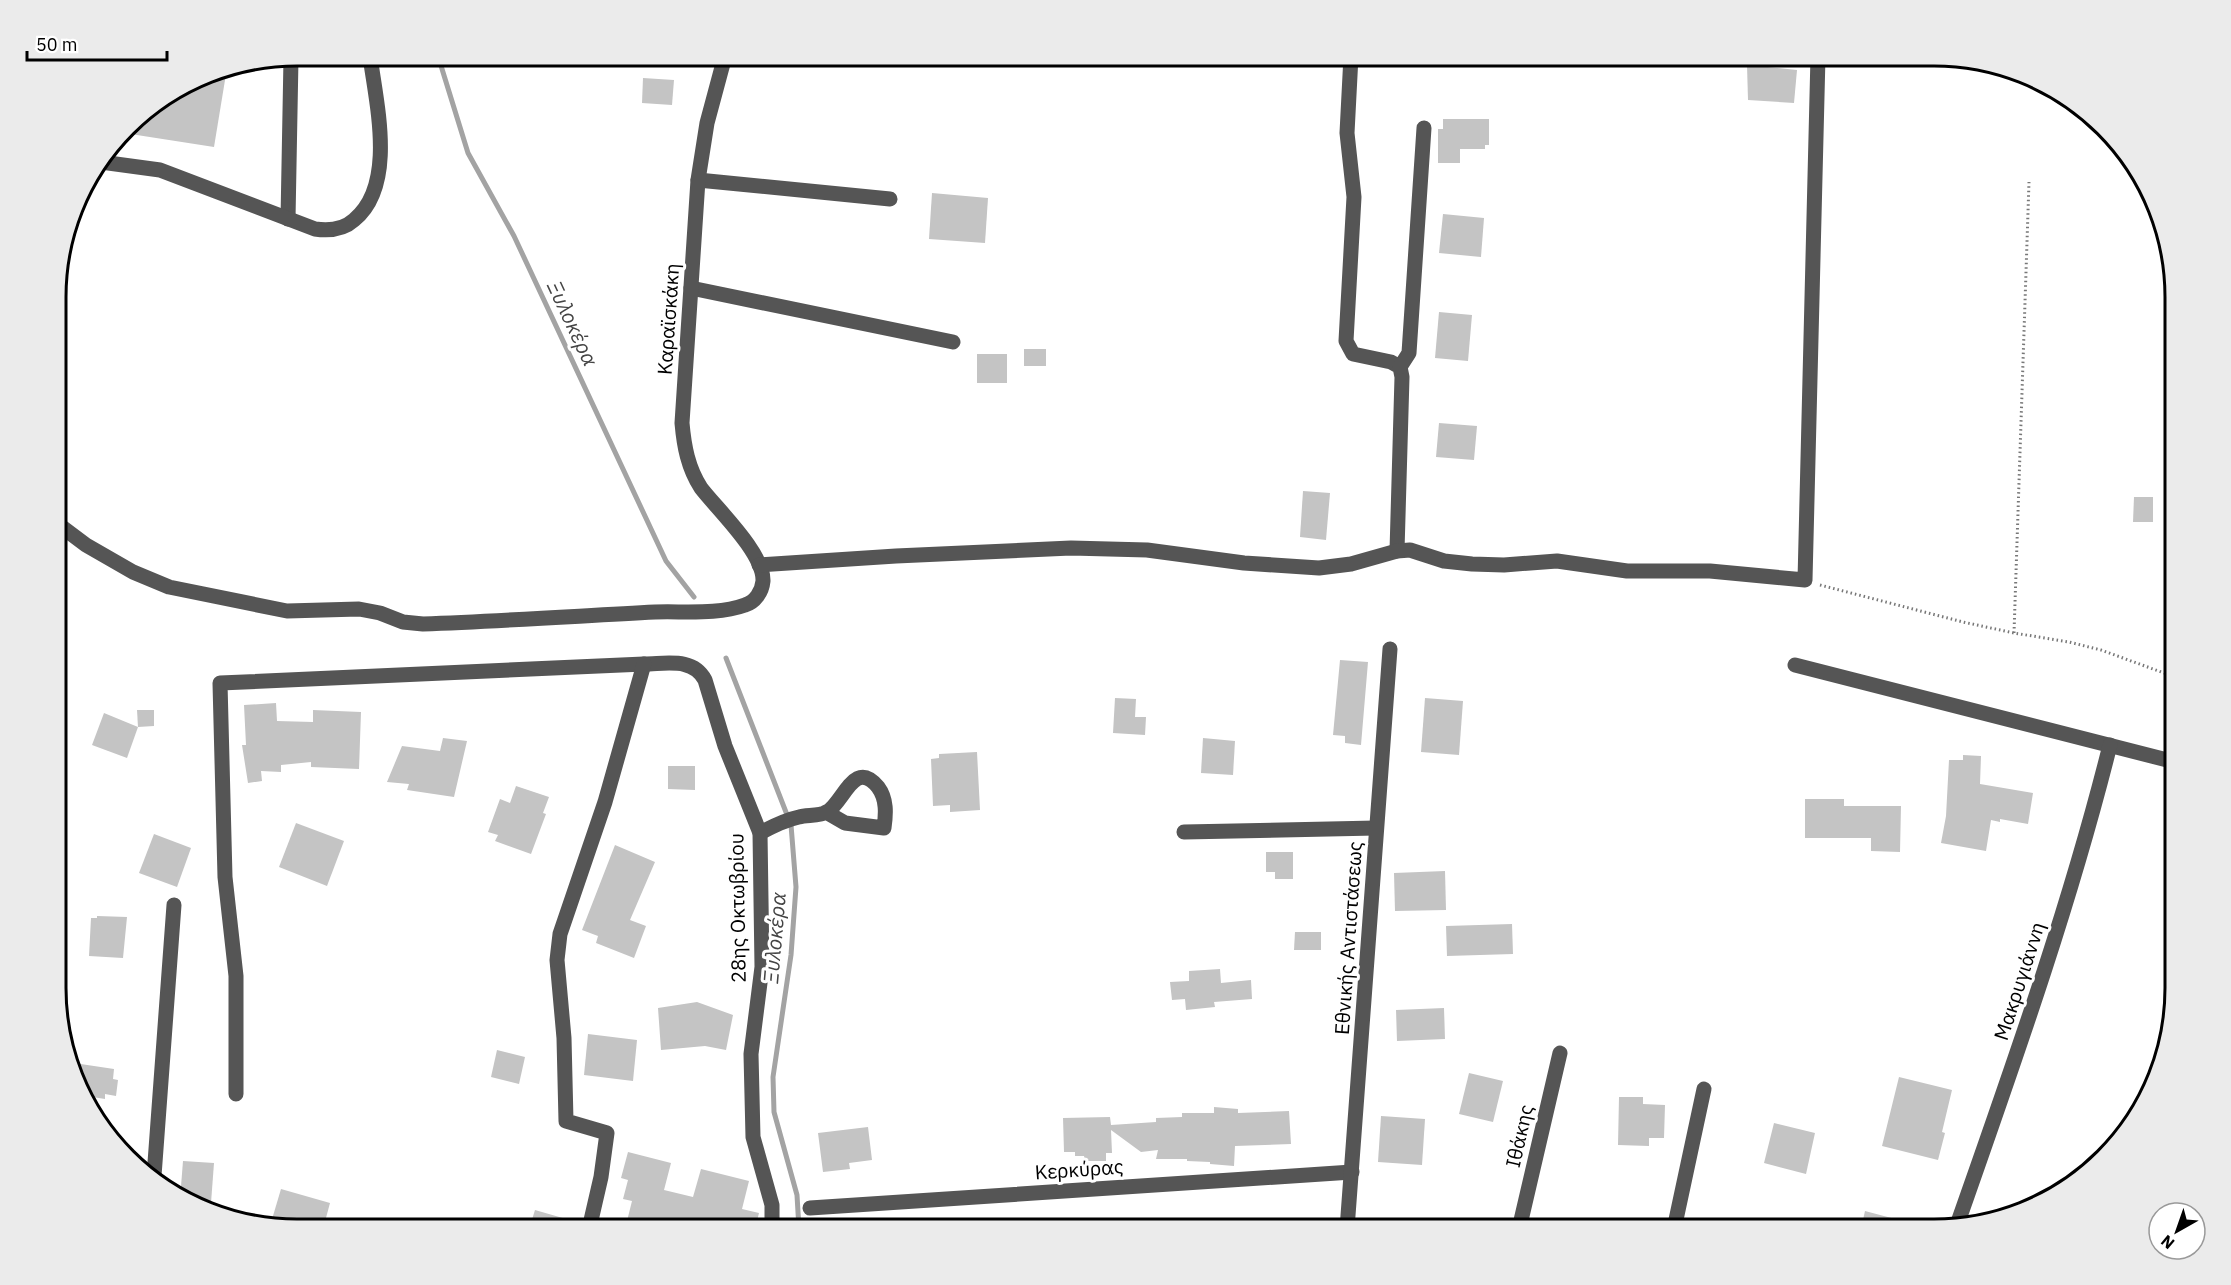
<svg xmlns="http://www.w3.org/2000/svg" width="2231" height="1285" font-family="'IBM Plex Sans',sans-serif">
<rect width="100%" height="100%" fill="#fff"/>
<g fill="none" stroke-linecap="round" stroke-linejoin="round">
<!-- stream -->
<g stroke="#a3a3a3" stroke-width="5">
<polyline points="438,56 468,153 514,236 666,561 694,597"/>
<polyline points="726,658 791,825 796,887 791,955 773,1077 774,1112 797,1195 799,1229"/>
</g>
</g>
<!-- building -->
<g fill="#c4c4c4">
<polygon points="1747,65 1797,70 1794,103 1748,100"/>
<polygon points="214,72 226,74 214,147 124,133 137,116 205,74"/>
<polygon points="643,78 674,80 672,105 642,103"/>
<polygon points="1443,119 1489,119 1489,145 1485,145 1485,149 1460,149 1460,163 1438,163 1438,129 1443,129"/>
<polygon points="932,193 988,198 985,243 929,239"/>
<polygon points="1443,214 1484,218 1481,257 1439,253"/>
<polygon points="1439,312 1472,315 1468,361 1435,358"/>
<rect x="1024" y="349" width="22" height="17"/>
<rect x="977" y="354" width="30" height="29"/>
<polygon points="1439,423 1477,426 1474,460 1436,457"/>
<polygon points="1303,491 1330,493 1326,540 1300,537"/>
<polygon points="2134,497 2153,497 2153,522 2133,522"/>
<polygon points="1340,660 1368,662 1361,745 1345,743 1345,736 1333,735"/>
<polygon points="1115,698 1136,699 1135,717 1146,717 1145,735 1113,733"/>
<polygon points="1425,698 1463,701 1459,755 1421,752"/>
<polygon points="276,703 277,721 313,722 313,710 361,712 359,769 311,767 311,762 281,765 281,772 261,771 262,781 248,783 242,745 246,745 244,705"/>
<polygon points="137,710 154,710 154,726 138,727"/>
<polygon points="104,713 138,727 127,758 92,745"/>
<polygon points="443,738 467,741 454,797 407,790 409,784 387,782 402,746 440,751"/>
<polygon points="1203,738 1235,741 1233,775 1201,773"/>
<polygon points="977,752 980,810 950,812 950,805 933,806 931,759 939,758 939,754"/>
<polygon points="1963,755 1981,756 1980,784 2033,793 2028,824 2000,819 2000,822 1991,820 1986,851 1941,843 1946,816 1949,760 1963,760"/>
<polygon points="668,766 695,766 695,790 668,789"/>
<polygon points="516,786 549,797 543,813 546,814 531,854 495,841 498,835 488,832 500,799 510,803"/>
<polygon points="1805,799 1844,799 1844,806 1901,806 1900,852 1871,851 1871,838 1805,838"/>
<polygon points="296,823 344,841 327,886 279,867"/>
<polygon points="154,834 191,848 177,887 139,873"/>
<polygon points="615,845 655,862 630,920 646,926 634,958 596,943 598,936 582,930"/>
<polygon points="1266,852 1293,852 1293,879 1275,879 1275,872 1266,872"/>
<polygon points="1445,871 1446,910 1395,911 1394,873"/>
<polygon points="97,916 127,917 123,958 89,956 91,918 97,918"/>
<polygon points="1512,924 1513,954 1447,956 1446,926"/>
<polygon points="1295,932 1321,932 1321,950 1294,950"/>
<polygon points="1220,969 1221,983 1251,980 1252,999 1214,1002 1215,1007 1186,1010 1185,999 1172,1000 1170,982 1189,981 1189,971"/>
<polygon points="697,1002 733,1015 726,1050 705,1046 661,1050 658,1008"/>
<polygon points="1444,1008 1445,1039 1397,1041 1396,1010"/>
<polygon points="588,1034 637,1040 633,1081 584,1075"/>
<polygon points="497,1050 525,1057 519,1084 491,1077"/>
<polygon points="74,1063 114,1069 113,1079 118,1080 116,1096 105,1094 105,1099 86,1096"/>
<polygon points="1469,1073 1503,1081 1493,1122 1459,1114"/>
<polygon points="1899,1077 1952,1090 1942,1132 1945,1133 1938,1160 1882,1146"/>
<polygon points="1619,1097 1643,1097 1643,1104 1665,1105 1664,1138 1649,1138 1649,1146 1618,1145"/>
<polygon points="1214,1107 1238,1109 1238,1113 1289,1111 1291,1144 1235,1146 1234,1166 1210,1164 1210,1162 1187,1161 1187,1159 1156,1159 1158,1150 1141,1152 1111,1130 1112,1153 1106,1153 1106,1161 1085,1161 1084,1156 1075,1156 1075,1152 1064,1152 1063,1118 1110,1117 1111,1125 1156,1122 1156,1118 1182,1117 1182,1113 1214,1113"/>
<polygon points="1381,1116 1425,1119 1422,1165 1378,1162"/>
<polygon points="1774,1123 1815,1133 1806,1174 1764,1163"/>
<polygon points="868,1127 872,1160 849,1163 850,1169 823,1172 818,1133"/>
<polygon points="628,1152 671,1163 664,1190 693,1197 701,1169 749,1181 742,1209 759,1213 755,1229 625,1229 632,1201 623,1199 628,1180 621,1178"/>
<polygon points="183,1161 214,1163 211,1203 180,1199"/>
<polygon points="281,1189 330,1203 323,1229 296,1229 270,1226"/>
<polygon points="535,1210 580,1223 580,1229 529,1229"/>
<polygon points="1865,1211 1914,1224 1913,1229 1861,1229"/>
</g>
<g fill="none" stroke-linecap="round" stroke-linejoin="round">
<!-- path -->
<g stroke="#777" stroke-width="3" stroke-dasharray="1.5 3" stroke-linecap="butt">
<polyline points="1820,585 1963,622 2014,633 2069,642 2101,650 2175,677"/>
<polyline points="2014,633 2029,182"/>
</g>
<!-- minor -->
<g stroke="#555" stroke-width="15">
<polyline points="1351,56 1347,133 1354,197 1346,341 1353,354 1391,362 1400,367 1402,377 1397,551"/>
<polyline points="288,57 291,58 288,219"/>
<path d="M 101,162 L 160,170 L 315,229 C 329,231 343,230 354,220 C 397,185 376,103 370,56"/>
<polyline points="698,180 890,199"/>
<polyline points="691,288 953,342"/>
<polyline points="1400,367 1409,353 1424,128"/>
<path d="M 58,524 L 86,545 L 133,572 L 169,587 L 287,611 L 359,609 L 380,613 L 403,622 L 423,624 C 501,621 578,616 655,612 C 684,611 718,615 745,605 C 755,602 762,592 763,581 C 764,553 717,509 701,488 C 688,468 684,446 682,423 L 698,180 L 707,123 L 725,56"/>
<polyline points="759,565 896,556 1071,548 1147,550 1244,563 1319,568 1351,564 1397,551 1410,550 1444,561 1472,564 1504,565 1557,561 1627,571 1710,571 1805,580 1818,56"/>
<polyline points="1795,665 2175,762"/>
<polyline points="1184,832 1376,828"/>
<path d="M 760,833 C 773,826 785,820 799,817 C 807,815 820,816 827,812 C 844,802 854,758 878,787 C 887,799 886,814 884,828 L 845,823 L 826,812"/>
<path d="M 236,1094 L 236,976 L 225,877 L 220,683 L 644,664 C 666,664 693,657 705,680 L 725,746 L 760,833 L 762,967 L 751,1054 L 753,1137 L 772,1205 L 772,1229"/>
<polyline points="154,1176 174,905"/>
<polyline points="810,1208 1352,1172"/>
<path d="M 1956,1228 C 2012,1068 2069,909 2110,745"/>
<polyline points="589,1229 601,1177 607,1133 566,1121 564,1038 557,960 560,934 605,802 644,664"/>
<polyline points="1347,1229 1390,649"/>
<polyline points="1519,1229 1560,1053"/>
<polyline points="1674,1229 1704,1089"/>
</g>
</g>
<g text-anchor="middle" dominant-baseline="central" stroke-width="6" stroke-linejoin="round" paint-order="stroke">
<!-- street labels -->
<g font-size="20" fill="#000" stroke="#fff">
<text transform="translate(668 319) rotate(-86)">Καραϊσκάκη</text>
<text transform="translate(737 908) rotate(-91)">28ης Οκτωβρίου</text>
<text transform="translate(1348 938) rotate(-86)">Εθνικής Αντιστάσεως</text>
<text transform="translate(2019 981) rotate(-72)">Μακρυγιάννη</text>
<text transform="translate(1519 1136) rotate(-77)">Ιθάκης</text>
<text transform="translate(1079 1169) rotate(-4)">Κερκύρας</text>
</g>
<!-- water labels -->
<g font-size="21" font-style="italic" fill="#444" stroke="#fff">
<text transform="translate(573 323) rotate(65)">Ξυλοκέρα</text>
<text transform="translate(774 938) rotate(-85)">Ξυλοκέρα</text>
</g>
</g>
<!-- crop -->
<path d="M0 0H2231V1285H0ZM297 66H1934A231 231 0 0 1 2165 297V988A231 231 0 0 1 1934 1219H297A231 231 0 0 1 66 988V297A231 231 0 0 1 297 66Z" fill="#ebebeb" fill-rule="evenodd"/>
<path fill="none" stroke="#000" stroke-width="3" d="M297 66H1934A231 231 0 0 1 2165 297V988A231 231 0 0 1 1934 1219H297A231 231 0 0 1 66 988V297A231 231 0 0 1 297 66Z"/>
<!-- north arrow -->
<g transform="translate(2177 1231) rotate(220)"><circle r="28" fill="#ffffff" stroke="#999999" stroke-width="1.5"/>
<path d="M0-4.5L10 22L0 15L-10 22Z" fill="#000000"/>
<text y="-9" font-size="16" font-weight="bold" text-anchor="middle" fill="#000000">N</text>
</g>
<!-- scale -->
<path d="M27 51v9h140v-9" fill="none" stroke="#000000" stroke-width="3"/>
<text x="36" y="51" font-size="18" fill="#000000" stroke="#ffffff" stroke-width="4.5" paint-order="stroke">50 m</text>
</svg>
